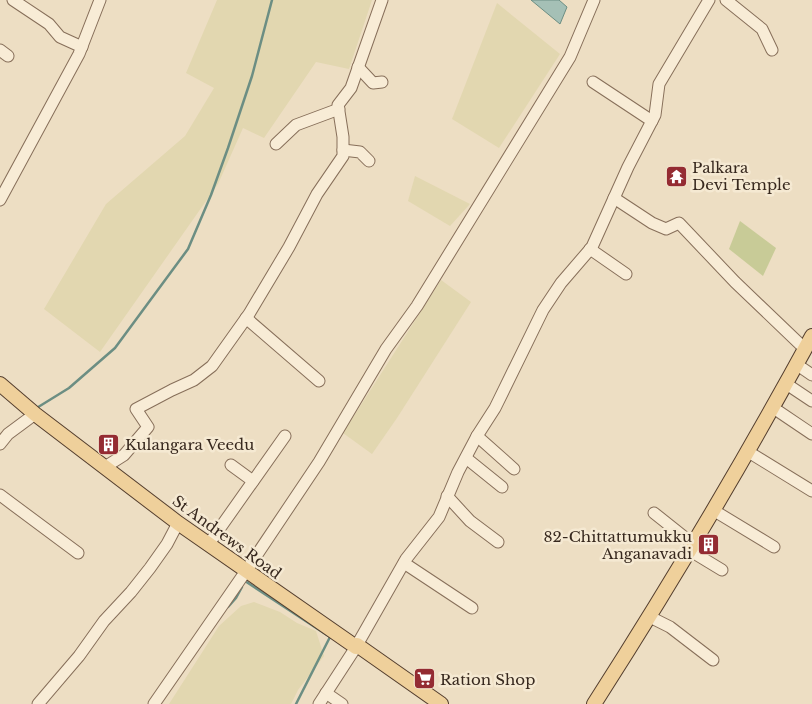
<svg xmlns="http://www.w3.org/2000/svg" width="812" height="704" font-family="'Libre Baskerville',serif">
<rect width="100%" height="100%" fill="#eddec3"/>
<!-- farmland -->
<g fill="#e2d7b0">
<polygon points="217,0 372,0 349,69 316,62 264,138 243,128 218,184 100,352 44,309 106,204 185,136 214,88 186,73"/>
<polygon points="497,3 560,54 499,148 452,119"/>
<polygon points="415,176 470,204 450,226 408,201"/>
<polygon points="441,280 471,302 397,418 372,454 343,433"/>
<polygon points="254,602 280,612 297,623 316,631 324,656 298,690 291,704 169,704 219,626 241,606"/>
</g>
<!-- green -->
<polygon fill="#c8cb97" points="740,221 776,248 763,276 729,249"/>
<!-- water -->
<polygon fill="#a5c0b6" stroke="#6c8e83" points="531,0 559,0 567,7 560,24"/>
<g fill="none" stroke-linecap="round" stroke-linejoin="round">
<!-- stream -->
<g stroke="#6c8e83" stroke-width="2.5">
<polyline points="35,409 69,388 115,348 188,249 211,195 228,148 252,76 272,0"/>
<polyline points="244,582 245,581 330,637 296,704"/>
<polyline points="228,607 236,598 242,587"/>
</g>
<defs>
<g id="minor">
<polyline points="13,0 49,24 60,37 82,47"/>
<polyline points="726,0 762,29 772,50"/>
<polyline points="0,50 8,56"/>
<polyline points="358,67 373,83 382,82"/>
<polyline points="593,82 652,121"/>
<polyline points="276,144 296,125 339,109"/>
<polyline points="343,150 360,152 369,161"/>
<polyline points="614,198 652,223 666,229 679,223 735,282 805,349"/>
<polyline points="0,200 79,54 100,0"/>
<polyline points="590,249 626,274"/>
<polyline points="246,318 319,381"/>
<polyline points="796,364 812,375"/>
<polyline points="785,383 812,401"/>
<polyline points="772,407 812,434"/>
<polyline points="477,436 514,469"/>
<polyline points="0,444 8,434 35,414"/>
<polyline points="747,451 812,491"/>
<polyline points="466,458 502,487"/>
<polyline points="231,465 253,481"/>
<polyline points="105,467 124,455 148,427 136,409 172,390 194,380 212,366 249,314 289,247 317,194 343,156 343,137 338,105 351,88 382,0"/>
<polyline points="0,495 78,553"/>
<polyline points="447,496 470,521 498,542"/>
<polyline points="713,510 774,547"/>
<polyline points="654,513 693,544"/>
<polyline points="208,545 285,436"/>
<polyline points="689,550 722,570"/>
<polyline points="404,563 472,608"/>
<polyline points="650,617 670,627 713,660"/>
<polyline points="357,645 406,559 439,517 458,472 477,436 495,408 543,310 561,283 592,247 628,167 655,115 659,84 709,0"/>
<polyline points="326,693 342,704"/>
<polyline points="38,704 79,656 104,621 131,592 150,568 167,544 178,523"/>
<polyline points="154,704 246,571 319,462 386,349 417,306 570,57 594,0"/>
<polyline points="319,704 356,647"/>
</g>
<g id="major">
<polyline points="0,384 35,414 178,523 356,647 357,645 441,704"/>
<path d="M 594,704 C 671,584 744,461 812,336"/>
</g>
</defs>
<!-- minor casing -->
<use href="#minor" stroke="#876f5a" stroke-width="13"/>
<!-- major casing -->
<use href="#major" stroke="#543e2e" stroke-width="16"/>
<!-- minor -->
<use href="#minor" stroke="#f8ecd6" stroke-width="11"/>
<!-- major -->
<use href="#major" stroke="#efd09b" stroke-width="14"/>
</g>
<!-- icons -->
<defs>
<symbol id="temple-square" viewBox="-11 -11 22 22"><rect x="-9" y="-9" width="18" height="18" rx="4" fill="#942b32" stroke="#f5e9d2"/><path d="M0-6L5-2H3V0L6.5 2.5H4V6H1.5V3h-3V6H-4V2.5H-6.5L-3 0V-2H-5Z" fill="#fff"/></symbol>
<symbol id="building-square" viewBox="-11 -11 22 22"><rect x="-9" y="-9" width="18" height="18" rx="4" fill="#942b32" stroke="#f5e9d2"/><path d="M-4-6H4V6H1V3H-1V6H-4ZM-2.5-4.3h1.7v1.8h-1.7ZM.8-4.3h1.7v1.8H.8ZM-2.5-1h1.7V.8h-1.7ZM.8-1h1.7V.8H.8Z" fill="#fff"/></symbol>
<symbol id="supermarket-square" viewBox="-11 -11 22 22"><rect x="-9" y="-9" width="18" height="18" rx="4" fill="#942b32" stroke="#f5e9d2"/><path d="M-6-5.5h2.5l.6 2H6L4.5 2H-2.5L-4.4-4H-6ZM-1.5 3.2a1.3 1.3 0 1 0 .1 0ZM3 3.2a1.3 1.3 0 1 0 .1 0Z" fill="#fff"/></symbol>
</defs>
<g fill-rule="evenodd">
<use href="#temple-square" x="664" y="164" width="25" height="25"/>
<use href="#building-square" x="96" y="432" width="25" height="25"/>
<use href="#building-square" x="696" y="532" width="25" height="25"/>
<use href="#supermarket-square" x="412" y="666" width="25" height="25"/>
</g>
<g text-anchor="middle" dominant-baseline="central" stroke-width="5" stroke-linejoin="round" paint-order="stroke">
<!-- poi labels -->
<g font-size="15" fill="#37281e" stroke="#f5e9d2" text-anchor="start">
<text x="692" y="167">Palkara<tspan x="692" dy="17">Devi Temple</tspan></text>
<text x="125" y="444">Kulangara Veedu</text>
<text x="692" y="536" text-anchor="end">82-Chittattumukku<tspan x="692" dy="17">Anganavadi</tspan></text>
<text x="440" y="679">Ration Shop</text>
</g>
<!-- street labels -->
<g font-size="15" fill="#37281e" stroke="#f5e9d2">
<text transform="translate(227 537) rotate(36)">St Andrews Road</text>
</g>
</g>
</svg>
